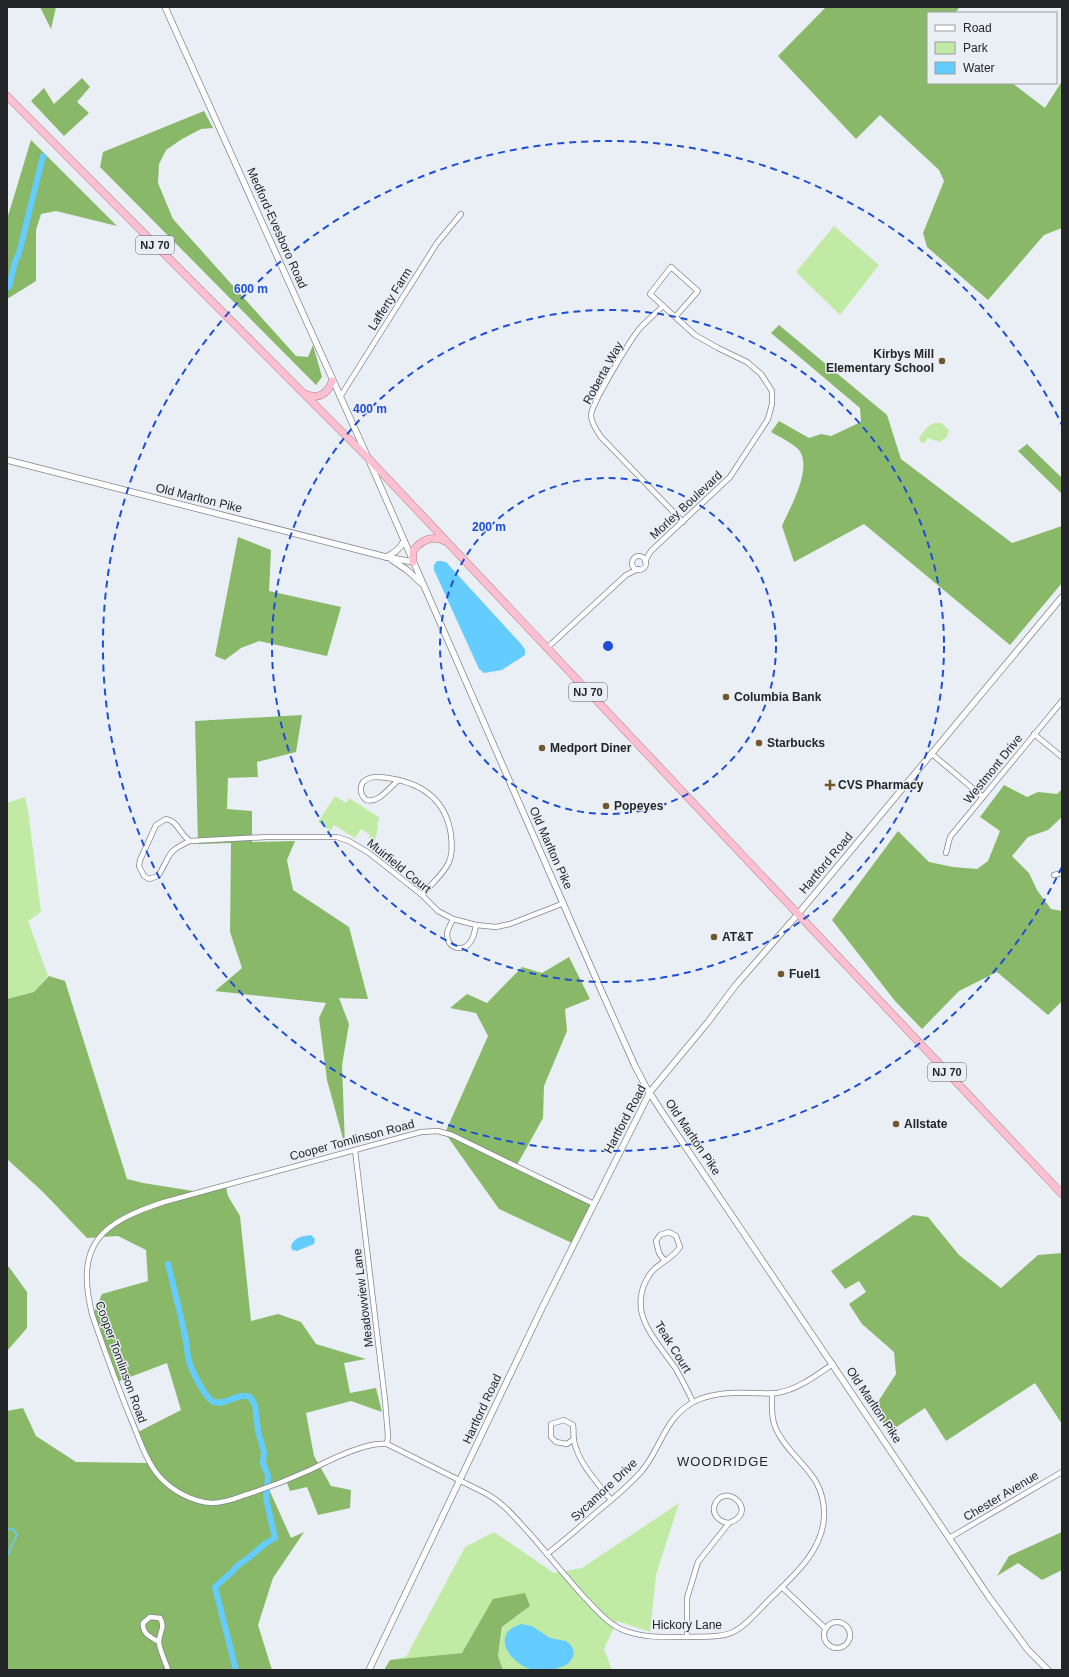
<svg xmlns="http://www.w3.org/2000/svg" width="1069" height="1677" font-family="Arial,sans-serif">
<rect width="100%" height="100%" fill="#eaeff6"/>
<!-- green -->
<g fill="#c1eba5">
<polygon points="834,226 879,265 840,315 796,272"/>
<path d="M 934,423 L 941,423 L 949,430 L 947,437 L 940,442 L 928,438 L 924,443 L 920,442 L 919,438 C 923,432 927,426 934,423 Z"/>
<polygon points="335,796 346,803 349,798 380,818 377,823 378,826 375,842 369,838 370,835 361,829 355,838 334,825 330,831 318,822"/>
<polygon points="25,797 28,810 41,912 28,921 48,976 34,992 7,999 7,803"/>
<polygon points="679,1503 656,1575 650,1632 617,1621 604,1649 612,1670 503,1670 498,1656 503,1627 530,1606 462,1653 390,1660 406,1657 465,1547 494,1532 554,1573 582,1568"/>
</g>
<!-- forest -->
<g fill="#89b868">
<polygon points="40,7 56,7 51,29"/>
<polygon points="826,7 960,7 955,13 928,13 928,83 1012,83 1045,108 1062,81 1062,228 1044,235 988,300 927,247 923,233 944,181 939,170 880,115 856,139 778,56"/>
<polygon points="82,78 90,87 77,102 89,113 64,136 31,101 44,88 54,104"/>
<polygon points="204,111 213,128 201,129 182,139 166,150 159,164 158,183 173,219 296,356 308,357 313,345 322,377 316,385 100,167 103,152"/>
<polygon points="31,140 117,226 56,211 41,214 36,230 36,281 7,299 8,216"/>
<path d="M 779,325 L 887,415 L 901,459 L 1012,543 L 1062,526 L 1062,583 L 1010,645 L 864,524 L 794,562 L 782,526 C 790,507 813,469 799,450 C 794,444 778,436 771,432 L 779,421 L 809,438 L 821,434 L 831,436 L 861,422 L 860,408 L 771,333 Z"/>
<polygon points="1027,444 1062,478 1062,494 1018,451"/>
<polygon points="238,537 271,550 269,591 341,607 327,656 259,641 241,648 225,660 215,656"/>
<polygon points="302,715 296,752 257,762 258,777 228,778 227,809 252,811 252,842 295,841 287,860 293,890 349,927 368,999 339,998 349,1024 342,1065 345,1146 327,1080 319,1018 326,1003 215,991 242,968 230,932 231,843 198,844 195,721"/>
<polygon points="1004,785 1027,797 1038,792 1057,794 1062,789 1062,817 1048,830 1028,837 1012,856 1029,873 1037,890 1051,909 1062,911 1062,1001 1048,1015 997,972 959,991 922,1029 895,1001 832,920 898,831 929,862 953,867 977,869 988,861 1000,831 980,817"/>
<polygon points="569,957 590,999 565,1009 567,1031 544,1086 543,1118 517,1165 591,1205 572,1243 499,1209 445,1133 488,1036 476,1013 450,1008 467,994 487,1003 522,967 542,973"/>
<polygon points="49,976 65,981 127,1179 143,1183 206,1193 226,1187 228,1196 240,1216 251,1321 278,1314 301,1322 316,1344 366,1359 344,1363 350,1393 376,1388 382,1412 351,1401 306,1413 314,1456 331,1486 351,1490 350,1508 318,1515 307,1487 290,1491 286,1480 268,1487 291,1538 304,1532 273,1578 258,1625 272,1670 7,1670 7,1411 23,1408 36,1436 76,1462 148,1463 136,1433 181,1410 167,1363 117,1382 93,1315 102,1294 148,1281 146,1250 118,1236 87,1238 43,1192 7,1159 7,999 34,992"/>
<polygon points="913,1215 928,1217 959,1255 1001,1288 1038,1255 1062,1253 1062,1424 1035,1383 946,1441 925,1408 889,1432 874,1408 896,1374 894,1352 862,1324 849,1304 866,1292 859,1281 845,1289 831,1271"/>
<polygon points="7,1267 9,1267 27,1292 27,1328 7,1351"/>
<polygon points="1062,1532 1062,1570 1042,1580 1018,1563 997,1576 1009,1556"/>
<polygon points="525,1593 530,1606 502,1627 498,1656 503,1670 384,1670 390,1660 462,1653 493,1599"/>
</g>
<!-- water -->
<g fill="#65ccff">
<polygon points="437,561 441,561 446,562 522,645 525,650 525,655 502,670 484,673 479,669 434,570 434,565"/>
<path d="M 311,1235 L 315,1239 L 314,1244 L 297,1251 L 292,1250 L 291,1246 C 294,1237 303,1236 311,1235 Z"/>
<path d="M 521,1624 L 532,1626 L 550,1638 L 566,1641 L 571,1645 L 574,1652 C 573,1661 567,1666 558,1668 C 550,1670 538,1672 530,1669 C 509,1662 490,1634 521,1624 Z"/>
</g>
<g fill="none" stroke-linecap="round" stroke-linejoin="round">
<!-- stream -->
<g stroke="#65ccff" stroke-width="1.5">
<polyline points="7,288 9,287"/>
<polyline points="7,1529 13,1529 17,1535 7,1556"/>
</g>
<!-- canal -->
<g stroke="#65ccff" stroke-width="6">
<polyline points="9,287 15,262 19,253 43,156"/>
<path d="M 168,1264 C 174,1288 180,1312 185,1336 C 187,1344 187,1353 189,1361 C 191,1369 206,1400 214,1402 C 226,1406 238,1392 250,1397 L 255,1405 L 258,1431 L 264,1452 L 263,1463 L 268,1476 L 266,1498 L 275,1538 L 266,1543 L 247,1559 L 237,1566 L 233,1571 L 215,1587 L 236,1670"/>
</g>
<defs>
<g id="minor">
<path d="M 663,306 C 656,313 648,320 641,327 C 631,338 592,403 591,415 C 591,423 597,431 601,437 L 683,522"/>
<polyline points="340,397 437,243 461,214"/>
<circle cx="639" cy="563" r="7"/>
<polyline points="645,561 651,551 730,477 768,419 772,404 772,391 761,374 747,362 718,348 695,335 650,294 671,267 698,291 675,317"/>
<polyline points="547,648 626,575 638,569"/>
<polyline points="1034,734 1062,757"/>
<polyline points="932,754 983,797"/>
<path d="M 399,780 C 389,787 379,804 366,800 C 360,794 359,789 363,782 C 371,775 378,777 388,778 C 422,783 446,799 451,835 C 452,843 453,853 449,862 C 444,874 430,885 422,895"/>
<path d="M 190,841 C 165,852 171,856 158,876 L 149,879 L 144,876 L 139,866 L 140,860 L 156,825 L 166,819 C 178,821 180,835 190,841 L 267,837 L 337,837 L 349,841 L 369,853 L 422,895 L 438,911 L 453,919 L 476,925 L 496,927 L 510,924 L 564,903"/>
<polyline points="946,853 950,837 1062,701"/>
<polyline points="1054,875 1062,873"/>
<path d="M 453,919 C 451,924 447,930 447,934 C 447,949 464,953 471,941 C 474,937 475,930 476,925"/>
<polyline points="355,1150 385,1400 388,1436 387,1444"/>
<path d="M 594,1204 L 452,1135 L 438,1131 L 421,1132 L 164,1202 C 100,1223 75,1244 92,1314 C 104,1349 117,1385 131,1419 C 139,1438 146,1461 159,1476 C 172,1491 193,1502 212,1503 C 224,1503 234,1499 245,1495 C 267,1488 288,1480 310,1470 C 328,1461 367,1441 387,1444 L 485,1493 C 504,1503 516,1519 531,1535 C 549,1556 566,1577 584,1597 C 597,1610 608,1625 626,1631 C 644,1638 666,1637 686,1637 C 731,1636 732,1639 764,1605 C 788,1580 822,1555 824,1517 C 826,1472 791,1462 776,1429 C 771,1418 772,1406 772,1394"/>
<path d="M 664,1260 L 659,1253 L 656,1241 L 660,1235 L 669,1232 L 676,1236 L 680,1247 C 671,1261 655,1263 647,1279 C 641,1289 639,1303 642,1314 C 647,1333 665,1353 676,1369 C 682,1380 688,1391 693,1402"/>
<path d="M 574,1439 L 567,1444 L 556,1442 L 551,1437 L 551,1424 L 564,1420 L 573,1425 C 574,1431 573,1436 574,1441 C 579,1464 597,1482 611,1500"/>
<polyline points="951,1537 1062,1472"/>
<path d="M 547,1554 C 565,1540 581,1526 598,1511 C 613,1499 628,1486 641,1472 C 660,1450 664,1420 690,1404 C 708,1393 729,1392 749,1393 C 758,1393 768,1394 777,1393 C 799,1389 815,1376 833,1364"/>
<polyline points="782,1587 825,1628"/>
<circle cx="837" cy="1635" r="13"/>
<path d="M 687,1637 L 687,1598 L 698,1562 L 729,1523 C 760,1512 726,1481 715,1504 C 711,1514 719,1522 729,1523"/>
<path d="M 159,1642 C 151,1637 142,1634 143,1623 L 150,1617 L 160,1618 C 166,1628 159,1632 159,1642 C 159,1649 166,1663 168,1670"/>
</g>
<g id="tertiary">
<polyline points="165,7 368,458 601,990 635,1066 646,1087 662,1112 989,1597 1028,1650 1048,1670"/>
<polyline points="7,460 386,557 413,562"/>
<path d="M 386,557 C 395,553 400,549 404,541"/>
<polyline points="392,560 407,570 421,583"/>
<polyline points="369,1670 542,1308 650,1092 708,1022 735,986 798,914 1062,597"/>
</g>
<g id="trunk">
<polyline points="7,96 368,458 1062,1194"/>
<path d="M 305,394 C 318,400 328,394 332,381"/>
<path d="M 413,562 L 413,551 C 421,540 432,535 445,541"/>
</g>
</defs>
<!-- minor casing -->
<use href="#minor" stroke="#83868d" stroke-width="6"/>
<!-- tertiary casing -->
<use href="#tertiary" stroke="#83868d" stroke-width="7"/>
<!-- trunk casing -->
<use href="#trunk" stroke="#b0808d" stroke-width="8"/>
<!-- minor -->
<use href="#minor" stroke="#fff" stroke-width="4.5"/>
<!-- tertiary -->
<use href="#tertiary" stroke="#fff" stroke-width="5.5"/>
<!-- trunk -->
<use href="#trunk" stroke="#fcc0d0" stroke-width="7"/>
</g>
<!-- distance rings -->
<g fill="none" stroke="#1d4ed8" stroke-width="2" stroke-dasharray="7 5">
<circle cx="608" cy="646" r="168"/>
<circle cx="608" cy="646" r="336"/>
<path d="M1062 867A505 505 0 1 1 1062 425"/>
</g>
<!-- markers -->
<g fill="#735629" stroke="#eaeff6" stroke-width="1.5">
<circle cx="942" cy="361" r="4"/>
<circle cx="726" cy="697" r="4"/>
<circle cx="759" cy="743" r="4"/>
<circle cx="542" cy="748" r="4"/>
<path d="M828 779h4v4h4v4h-4v4h-4v-4h-4v-4h4z"/>
<circle cx="606" cy="806" r="4"/>
<circle cx="714" cy="937" r="4"/>
<circle cx="781" cy="974" r="4"/>
<circle cx="896" cy="1124" r="4"/>
</g>
<g text-anchor="middle" dominant-baseline="central" stroke-width="3" stroke-linejoin="round" paint-order="stroke">
<!-- shield labels -->
<g fill="#eaeff6" stroke="#5f6265" stroke-width="1">
<rect x="136" y="236" width="38" height="18" rx="3"/>
<rect x="569" y="683" width="38" height="18" rx="3"/>
<rect x="928" y="1063" width="38" height="18" rx="3"/>
</g>
<g font-size="11" font-weight="bold" fill="#232527">
<text x="155" y="245">NJ 70</text>
<text x="588" y="692">NJ 70</text>
<text x="947" y="1072">NJ 70</text>
</g>
<!-- street labels -->
<g font-size="12" fill="#232527" stroke="#eaeff6">
<text transform="translate(277 228) rotate(66)">Medford-Evesboro Road</text>
<text transform="translate(390 299) rotate(-58)">Lafferty Farm</text>
<text transform="translate(603 373) rotate(-61)">Roberta Way</text>
<text transform="translate(199 498) rotate(14)">Old Marlton Pike</text>
<text transform="translate(686 505) rotate(-43)">Morley Boulevard</text>
<text transform="translate(993 769) rotate(-51)">Westmont Drive</text>
<text transform="translate(551 848) rotate(66)">Old Marlton Pike</text>
<text transform="translate(826 863) rotate(-50)">Hartford Road</text>
<text transform="translate(399 866) rotate(39)">Muirfield Court</text>
<text transform="translate(625 1119) rotate(-62)">Hartford Road</text>
<text transform="translate(693 1137) rotate(56)">Old Marlton Pike</text>
<text transform="translate(352 1140) rotate(-15)">Cooper Tomlinson Road</text>
<text transform="translate(363 1298) rotate(-97)">Meadowview Lane</text>
<text transform="translate(673 1347) rotate(58)">Teak Court</text>
<text transform="translate(121 1362) rotate(70)">Cooper Tomlinson Road</text>
<text transform="translate(874 1405) rotate(56)">Old Marlton Pike</text>
<text transform="translate(482 1409) rotate(-65)">Hartford Road</text>
<text transform="translate(604 1490) rotate(-43)">Sycamore Drive</text>
<text transform="translate(1001 1496) rotate(-31)">Chester Avenue</text>
<text x="687" y="1625">Hickory Lane</text>
</g>
<!-- poi labels -->
<g font-size="12" font-weight="bold" fill="#232527" stroke="#eaeff6" text-anchor="start">
<text x="934" y="354" text-anchor="end">Kirbys Mill<tspan x="934" dy="14">Elementary School</tspan></text>
<text x="734" y="697">Columbia Bank</text>
<text x="767" y="743">Starbucks</text>
<text x="550" y="748">Medport Diner</text>
<text x="838" y="785">CVS Pharmacy</text>
<text x="614" y="806">Popeyes</text>
<text x="722" y="937">AT&amp;T</text>
<text x="789" y="974">Fuel1</text>
<text x="904" y="1124">Allstate</text>
</g>
<!-- neighbourhood labels -->
<g font-size="13" letter-spacing="1" fill="#232527" stroke="#eaeff6">
<text x="723" y="1461">WOODRIDGE</text>
</g>
</g>
<circle cx="608" cy="646" r="6" fill="#1d4ed8" stroke="#eaeff6" stroke-width="2"/>
<g font-size="12" text-anchor="middle" font-weight="bold" fill="#1d4ed8" stroke="#eaeff6" stroke-width="3" stroke-linejoin="round" paint-order="stroke">
<text x="251" y="293">600 m</text>
<text x="370" y="413">400 m</text>
<text x="489" y="531">200 m</text>
</g>
<!-- border -->
<rect width="1069" height="1677" fill="none" stroke="#232527" stroke-width="16"/>
<!-- legend -->
<rect x="927" y="12" width="130" height="72" fill="#eaeff6" stroke="#9a9ea3"/>
<rect x="935" y="25" width="20" height="6" fill="#ffffff" stroke="#9a9ea3"/>
<text x="963" y="32" font-size="12" fill="#232527">Road</text>
<rect x="935" y="42" width="20" height="12" fill="#c1eba5" stroke="#9a9ea3"/>
<text x="963" y="52" font-size="12" fill="#232527">Park</text>
<rect x="935" y="62" width="20" height="12" fill="#65ccff" stroke="#9a9ea3"/>
<text x="963" y="72" font-size="12" fill="#232527">Water</text>
</svg>
